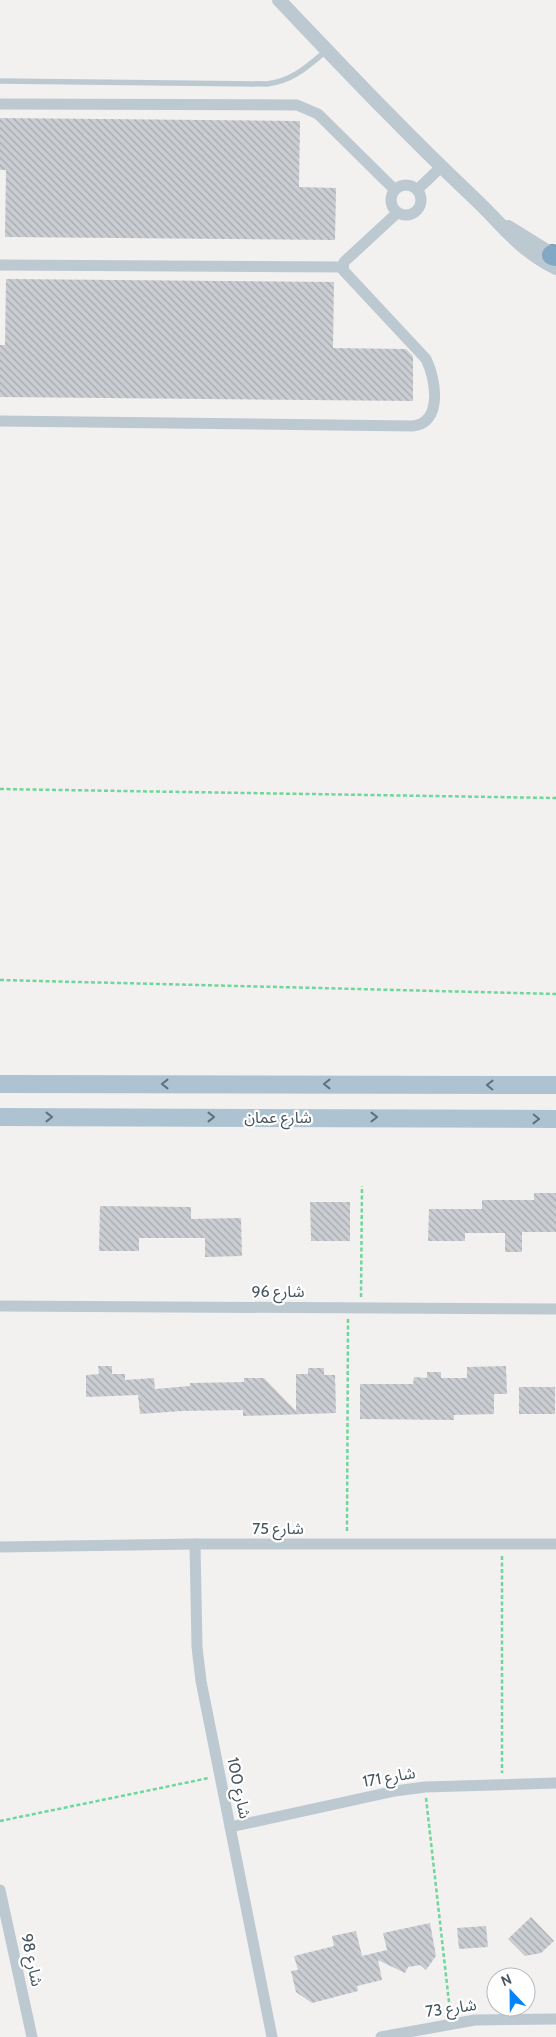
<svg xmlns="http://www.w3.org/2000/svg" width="556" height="2037" font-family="Cabin,'Noto Sans Arabic',sans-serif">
<defs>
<pattern id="building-back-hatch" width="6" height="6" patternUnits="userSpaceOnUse" patternTransform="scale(1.25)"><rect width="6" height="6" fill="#caced3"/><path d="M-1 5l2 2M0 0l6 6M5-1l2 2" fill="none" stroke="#a6aaaf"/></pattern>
</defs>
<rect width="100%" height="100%" fill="#f3f0f0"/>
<!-- building -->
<g fill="url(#building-back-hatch)">
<polygon points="0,118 300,121 299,187 336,188 335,240 5,237 6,170 0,170"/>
<polygon points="6,279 334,282 333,348 406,349 413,356 413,401 0,397 0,345 5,345"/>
<polygon points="534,1193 556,1193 556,1232 522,1232 522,1252 505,1252 505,1233 465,1233 465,1241 428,1241 429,1209 482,1209 482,1200 534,1200"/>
<polygon points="310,1202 350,1202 350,1241 311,1241"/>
<polygon points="100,1206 191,1207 191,1219 241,1218 242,1256 205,1257 205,1238 139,1238 139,1251 99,1251"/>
<polygon points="98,1366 112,1366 112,1374 125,1374 125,1380 154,1378 155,1389 190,1386 190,1383 244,1382 244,1378 264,1378 296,1411 296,1374 308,1374 308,1368 324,1368 324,1375 335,1375 336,1413 243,1416 243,1410 182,1411 140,1414 138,1395 86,1397 86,1375 99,1374"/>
<polygon points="506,1366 507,1394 494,1394 494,1414 454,1415 454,1420 360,1419 360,1384 413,1384 414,1377 427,1378 427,1372 441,1372 441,1378 467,1378 467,1367"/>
<rect x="519" y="1387" width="36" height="27"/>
<polygon points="531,1917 554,1941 541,1953 525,1956 508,1939"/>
<polygon points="430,1923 436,1956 426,1970 420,1965 408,1967 405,1973 378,1960 382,1980 357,1986 358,1991 312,2003 296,1992 291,1971 298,1970 294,1956 334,1946 332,1936 356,1931 362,1956 387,1950 383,1933"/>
<polygon points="486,1926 488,1947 459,1949 457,1928"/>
</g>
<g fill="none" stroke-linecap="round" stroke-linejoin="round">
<defs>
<polyline id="motorway" points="552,255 556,256"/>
</defs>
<!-- motorway casing -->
<use href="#motorway" stroke="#6e93b0" stroke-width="22"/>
<!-- path -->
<g stroke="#6ed79b" stroke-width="2.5" stroke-dasharray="4 2.5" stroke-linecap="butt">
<polyline points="0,789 556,798"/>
<polyline points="0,980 556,994"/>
<polyline points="361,1297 362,1186"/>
<polyline points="347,1531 348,1319"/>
<polyline points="502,1556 502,1773"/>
<polyline points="426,1798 450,2011"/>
<polyline points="0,1821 209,1778"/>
</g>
<!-- service -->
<path stroke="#bcc9d1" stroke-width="5.5" d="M 0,81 L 267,84 C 293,81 308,66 327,50"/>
<!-- minor -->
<g stroke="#bcc9d1" stroke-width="11">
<polyline points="0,104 297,105 318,114 395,190"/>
<circle cx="406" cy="200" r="15"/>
<polyline points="417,190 441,167"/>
<polyline points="0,265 343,267"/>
<path d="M 0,421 L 413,426 C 443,423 436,379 426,359 L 343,270 L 344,262 L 397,213"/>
<polyline points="0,1306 556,1309"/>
<polyline points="195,1544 197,1647 201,1681 272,2037"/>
<polyline points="0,1547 195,1544 556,1544"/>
<polyline points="230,1827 395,1791 425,1787 556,1783"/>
<polyline points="0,1890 32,2037"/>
<polyline points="381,2037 475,2020 556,2019"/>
</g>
<!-- tertiary -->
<g stroke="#bcc9d1" stroke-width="14">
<path d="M 279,0 C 343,67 406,134 473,197 C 503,225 518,249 556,268"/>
<polyline points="508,227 553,255"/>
</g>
<!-- primary -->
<g stroke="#adc3d2" stroke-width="18">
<polyline points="0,1084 556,1085"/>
<polyline points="0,1117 556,1119"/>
</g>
<!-- motorway -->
<use href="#motorway" stroke="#83a8c4" stroke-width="20"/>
</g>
<!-- one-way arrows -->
<defs><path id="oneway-chevron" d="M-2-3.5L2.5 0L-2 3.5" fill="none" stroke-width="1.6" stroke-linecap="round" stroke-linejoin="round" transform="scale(1.25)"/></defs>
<g stroke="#60717c">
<use href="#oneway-chevron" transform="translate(165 1084) rotate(180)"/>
<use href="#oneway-chevron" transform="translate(327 1084) rotate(180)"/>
<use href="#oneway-chevron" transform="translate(490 1085) rotate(-179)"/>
<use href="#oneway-chevron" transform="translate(49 1117)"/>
<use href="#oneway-chevron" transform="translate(211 1117)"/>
<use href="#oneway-chevron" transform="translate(374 1117)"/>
<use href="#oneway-chevron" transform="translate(536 1119) rotate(1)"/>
</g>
<g text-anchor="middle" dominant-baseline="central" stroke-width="4.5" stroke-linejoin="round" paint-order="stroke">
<!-- street labels -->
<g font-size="16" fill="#465660" stroke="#fff">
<text x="278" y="1117">شارع عمان</text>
<text x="278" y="1291">شارع 96</text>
<text x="278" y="1528">شارع 75</text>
<text transform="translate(389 1777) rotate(-10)">شارع 171</text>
<text transform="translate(239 1788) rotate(78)">شارع 100</text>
<text transform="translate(32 1960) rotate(78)">شارع 98</text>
<text transform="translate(451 2008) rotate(-8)">شارع 73</text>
</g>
</g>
<!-- north arrow -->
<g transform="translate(511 1992) rotate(338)"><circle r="24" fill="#ffffff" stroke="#b5bbbf"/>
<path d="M0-4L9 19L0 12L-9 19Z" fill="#0483f9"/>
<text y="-8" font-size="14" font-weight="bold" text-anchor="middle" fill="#465660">N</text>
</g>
</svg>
